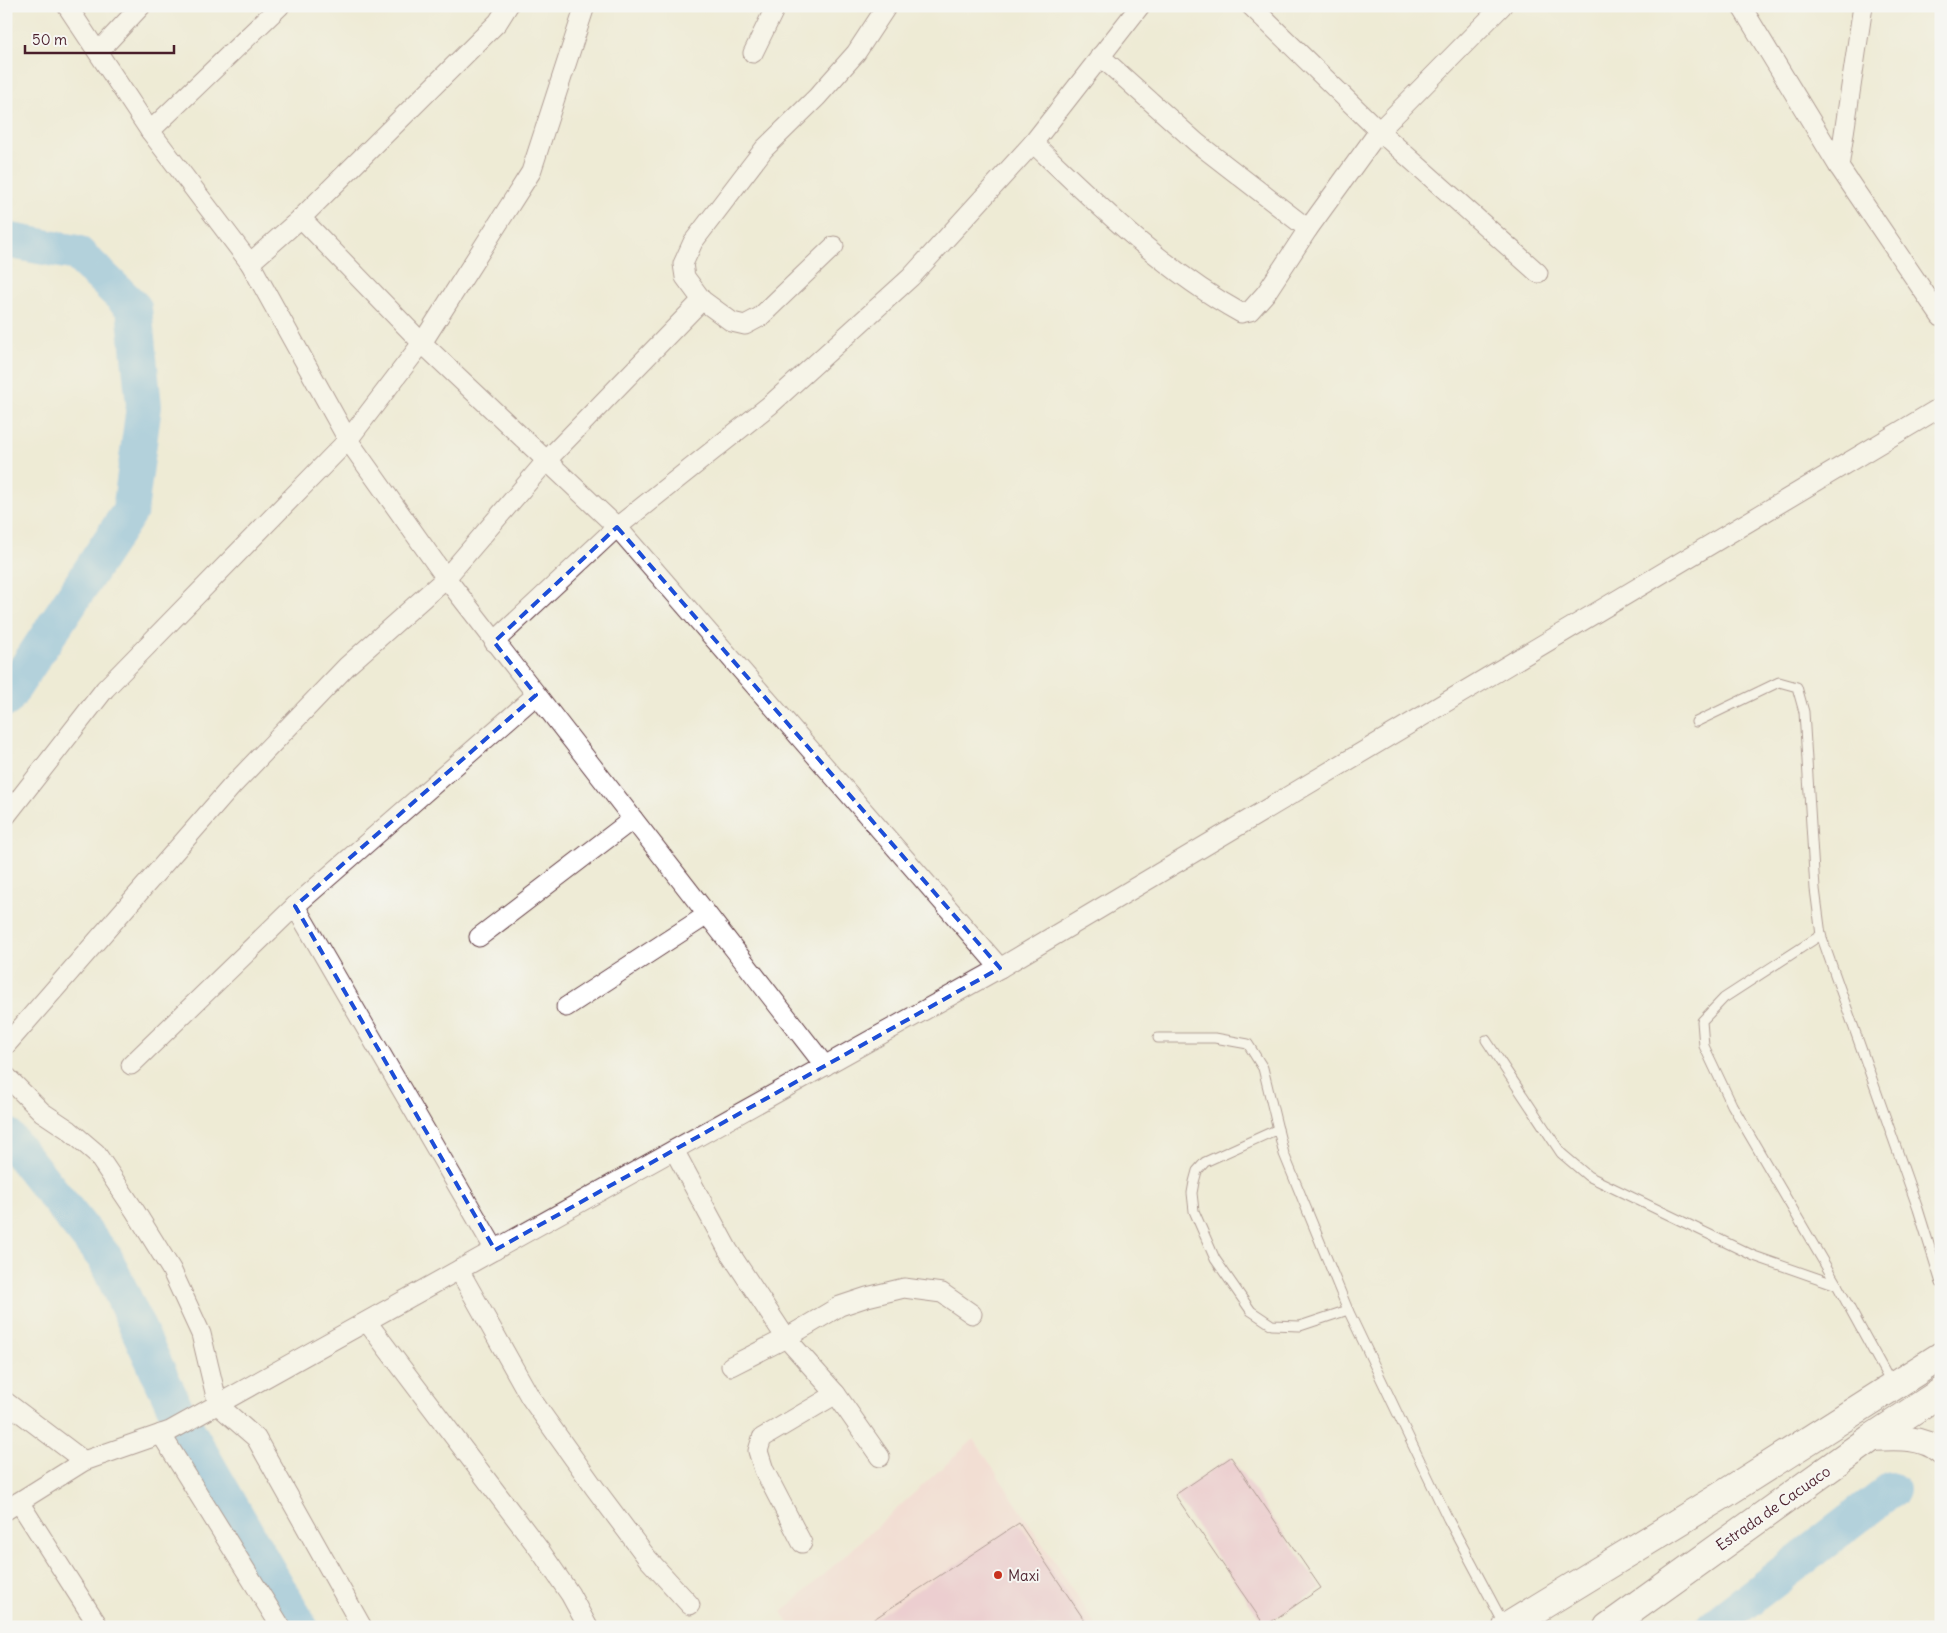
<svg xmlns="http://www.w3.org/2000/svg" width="1947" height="1633" font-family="Delius,sans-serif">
<rect width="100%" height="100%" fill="#f6f6f2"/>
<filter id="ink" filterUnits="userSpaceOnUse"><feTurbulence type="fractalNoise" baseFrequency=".02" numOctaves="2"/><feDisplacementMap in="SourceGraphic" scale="10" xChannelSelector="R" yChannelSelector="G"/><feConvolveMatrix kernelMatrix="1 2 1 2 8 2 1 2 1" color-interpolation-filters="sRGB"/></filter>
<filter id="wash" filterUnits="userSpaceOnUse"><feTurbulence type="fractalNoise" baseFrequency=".0096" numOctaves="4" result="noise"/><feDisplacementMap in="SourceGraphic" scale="20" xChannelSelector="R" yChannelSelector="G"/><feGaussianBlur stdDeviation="1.12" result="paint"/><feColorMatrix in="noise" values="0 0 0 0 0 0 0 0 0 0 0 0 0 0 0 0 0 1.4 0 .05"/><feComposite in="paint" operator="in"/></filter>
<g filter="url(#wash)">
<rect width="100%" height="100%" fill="#eeebd6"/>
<!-- built -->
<polygon fill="#f7cfd1" points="974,1439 1097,1627 791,1627 782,1612"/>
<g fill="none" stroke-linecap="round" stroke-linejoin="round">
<!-- river -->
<g stroke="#6cb2e3" stroke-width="36">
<polyline points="6,240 77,253 134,308 144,406 130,511 6,699"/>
<polyline points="6,1135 105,1258 178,1414 300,1627"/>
<polyline points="1713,1627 1891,1490"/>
</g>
</g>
<g id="blocks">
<!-- building -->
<g fill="#e8acc9">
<polygon points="1231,1457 1321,1588 1265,1626 1175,1495"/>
<polygon points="1019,1523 1089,1627 862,1627"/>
</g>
</g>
</g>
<g filter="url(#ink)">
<use href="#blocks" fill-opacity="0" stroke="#633e45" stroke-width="1"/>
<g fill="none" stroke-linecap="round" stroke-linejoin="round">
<defs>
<g id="service">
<polyline points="1696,722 1779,682 1797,687 1804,712 1815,889 1821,935 1918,1209 1941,1283"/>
<polyline points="1821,935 1724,998 1702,1021 1704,1046 1732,1105 1837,1285 1892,1385"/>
<polyline points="1158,1038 1215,1038 1248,1044 1263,1068 1284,1154 1348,1310 1448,1519 1504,1624"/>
<polyline points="1486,1040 1561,1153 1588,1176 1754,1256 1837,1285"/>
<polyline points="1278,1129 1205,1162 1197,1171 1194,1182 1192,1193 1194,1211 1215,1259 1251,1311 1272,1325 1300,1326 1348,1310"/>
</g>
<g id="minor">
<polyline points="67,6 150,131 250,263 348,440 446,578 825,1066"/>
<polyline points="1251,6 1379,131 1538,273"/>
<polyline points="1741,6 1839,167 1941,317"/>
<polyline points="98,52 141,6"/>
<polyline points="753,53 776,6"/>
<polyline points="1100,56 1197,143 1308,229"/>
<polyline points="150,131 280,6"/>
<path d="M 1033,143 C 1097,204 1163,270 1241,313 L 1250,311 L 1266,293 L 1308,229 L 1379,131 L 1502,6"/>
<polyline points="1839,167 1863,6"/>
<polyline points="301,218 422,343 617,527 1000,968"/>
<polyline points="834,246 760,317 745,325 732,322 702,300 685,277 683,264 693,242 764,149 817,97 856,53 887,6"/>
<polyline points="250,263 301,218 498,22 508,6"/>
<polyline points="494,642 617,527 770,405 911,277 1033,143 1140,6"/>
<polyline points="6,816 105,689 348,440 422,343 531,172 585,6"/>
<polyline points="295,906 495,1250"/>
<polyline points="479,937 633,819"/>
<polyline points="566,1007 707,915"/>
<polyline points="6,1045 232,786 347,666 446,578 547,460 702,300"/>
<polyline points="131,1065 295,906 536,695"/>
<polyline points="6,1076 42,1112 69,1130 96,1153 135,1211 171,1269 201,1334 218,1405 256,1438 362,1627"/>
<polyline points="674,1150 728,1250 786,1338 836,1394 880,1457"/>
<polyline points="459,1270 530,1397 594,1487 648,1559 690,1605"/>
<polyline points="367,1322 539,1549 570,1594 588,1627"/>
<polyline points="731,1366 786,1338 840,1306 867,1297 904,1288 942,1293 972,1314"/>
<polyline points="6,1402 84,1461"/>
<polyline points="161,1434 281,1627"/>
<polyline points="19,1502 99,1627"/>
<polyline points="6,1510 84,1461 170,1431 1000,968 1941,407"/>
<polyline points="802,1543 764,1470 758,1451 762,1438 836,1394"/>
</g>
<path id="tertiary" d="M 1870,1439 C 1893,1438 1922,1435 1941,1452"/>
<g id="trunk">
<polyline points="1507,1627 1721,1496 1941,1356"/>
<polyline points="1608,1627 1870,1439 1941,1392"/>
</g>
</defs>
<!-- service casing -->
<use href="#service" stroke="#633e45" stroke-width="11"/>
<!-- minor casing -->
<use href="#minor" stroke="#633e45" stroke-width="21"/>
<!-- tertiary casing -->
<use href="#tertiary" stroke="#633e45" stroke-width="26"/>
<!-- trunk casing -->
<use href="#trunk" stroke="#633e45" stroke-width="30"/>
<!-- service -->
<use href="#service" stroke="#fff" stroke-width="9"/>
<!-- minor -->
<use href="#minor" stroke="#fff" stroke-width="19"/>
<!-- tertiary -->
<use href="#tertiary" stroke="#fff" stroke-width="24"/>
<!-- trunk -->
<use href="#trunk" stroke="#fff" stroke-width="28"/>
</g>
</g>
<!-- marked area -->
<path d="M0 0H1947V1633H0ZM 617,527 L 1000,968 L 495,1250 L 295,906 L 536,695 L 494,642 Z" fill="#eeebd6" fill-opacity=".55" fill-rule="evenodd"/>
<path fill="none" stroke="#1d4ed8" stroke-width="4" stroke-dasharray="10 6" stroke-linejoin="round" d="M 617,527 L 1000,968 L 495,1250 L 295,906 L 536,695 L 494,642 Z"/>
<!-- markers -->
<circle fill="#c8321e" stroke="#f6f6f2" stroke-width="2" cx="998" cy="1575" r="5"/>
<g text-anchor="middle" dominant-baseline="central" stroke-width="4" stroke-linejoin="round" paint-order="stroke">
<!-- street labels -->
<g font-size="15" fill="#4a1f2b" stroke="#f6f6f2">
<text transform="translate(1773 1508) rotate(-35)">Estrada de Cacuaco</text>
</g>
<!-- poi labels -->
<g font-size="15" fill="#4a1f2b" stroke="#f6f6f2" text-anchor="start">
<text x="1008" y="1575">Maxi</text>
</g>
</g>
<!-- margin -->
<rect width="1947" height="1633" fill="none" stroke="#f6f6f2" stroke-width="25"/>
<!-- scale -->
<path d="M25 45v8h149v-8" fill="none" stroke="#4a1f2b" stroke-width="2.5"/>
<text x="32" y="45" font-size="15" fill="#4a1f2b" stroke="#f6f6f2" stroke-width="4" paint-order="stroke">50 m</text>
</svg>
